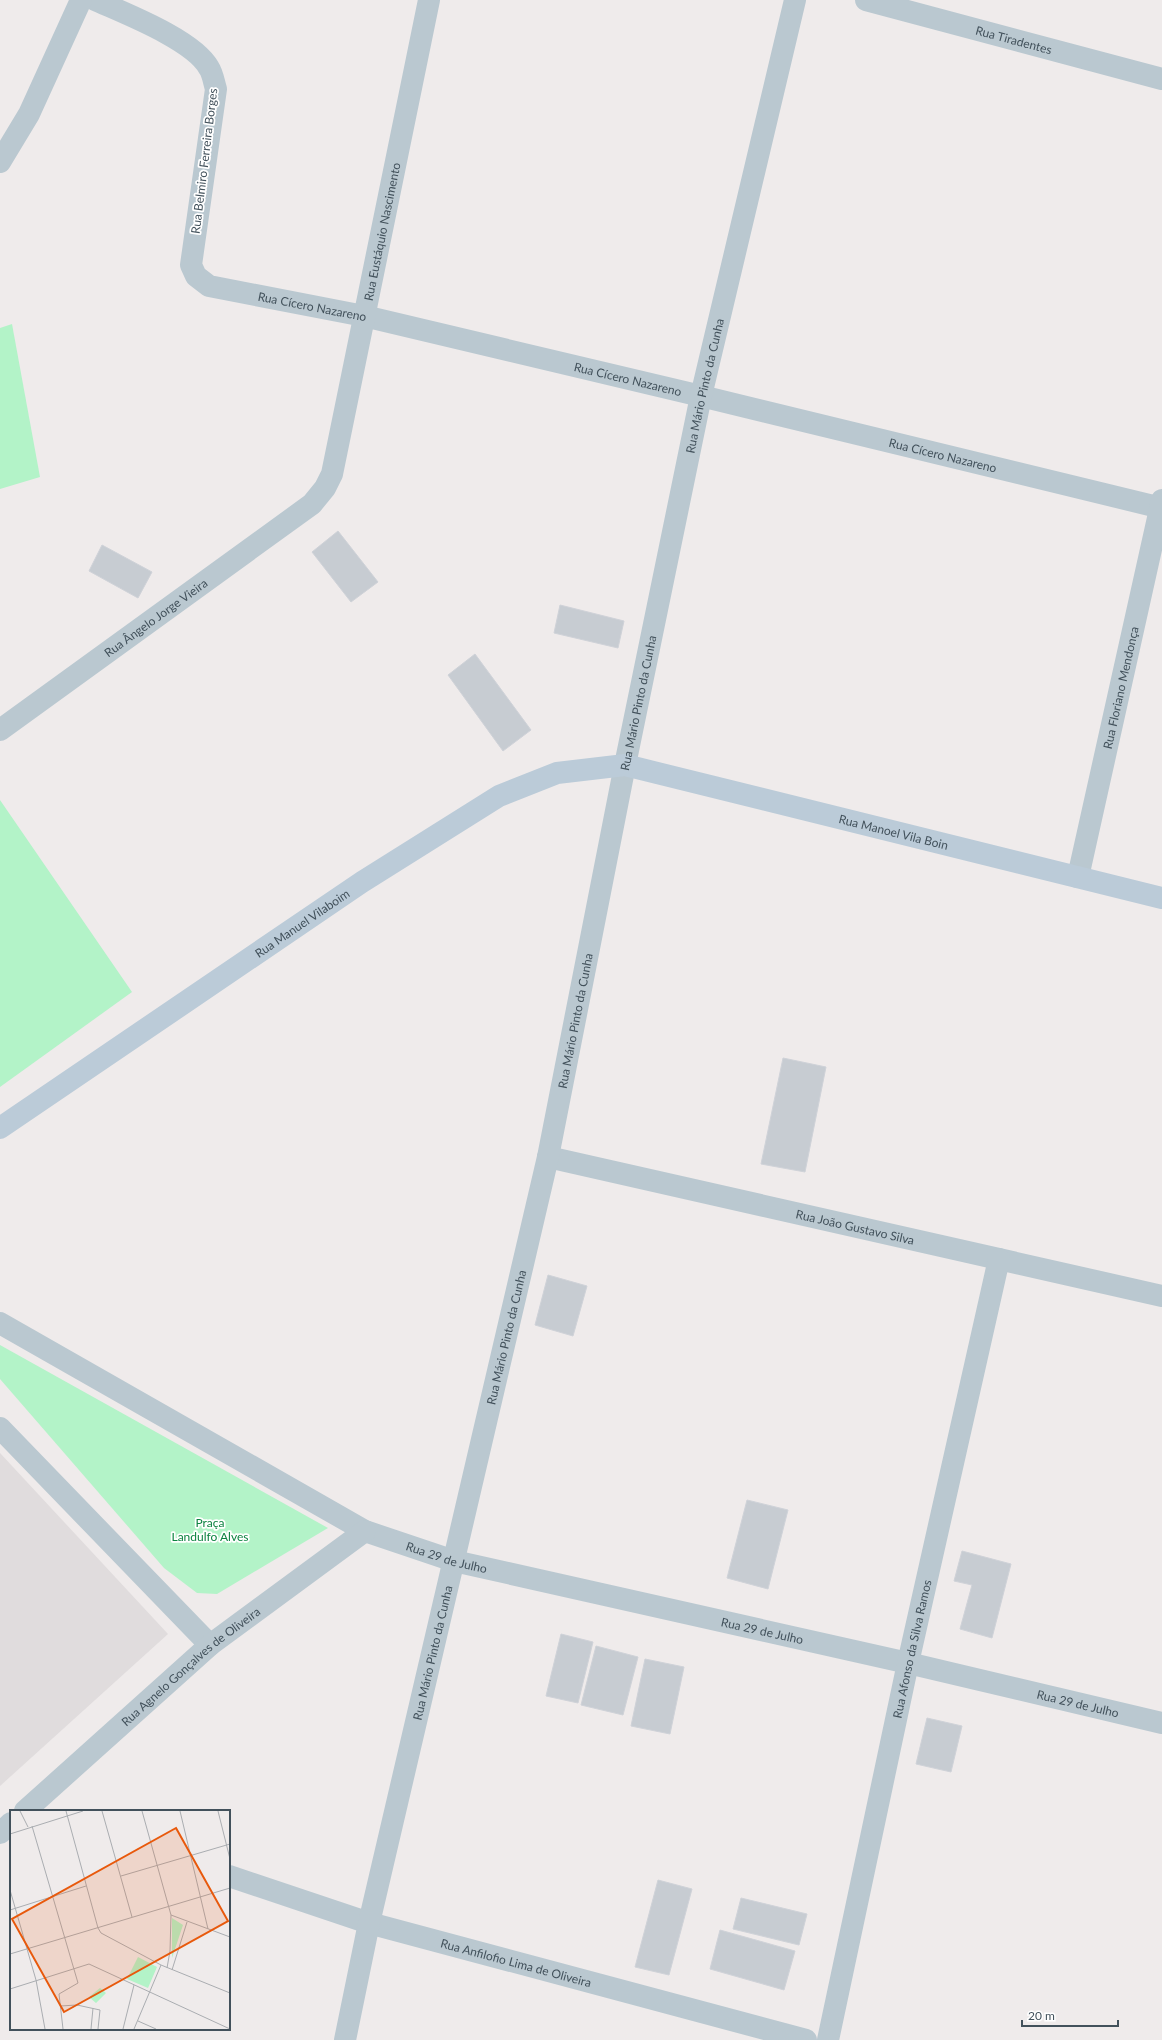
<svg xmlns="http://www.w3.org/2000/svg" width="1162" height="2040" font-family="Lato,sans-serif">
<rect width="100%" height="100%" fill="#efebeb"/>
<!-- education -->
<polygon fill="#e0dcdd" points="0,1453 168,1634 0,1786"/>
<!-- green -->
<g fill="#b3f3c8">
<polygon points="12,324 40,477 0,489 0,328"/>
<polygon points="0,800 132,992 0,1087"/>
<polygon points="0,1345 328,1528 217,1594 197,1593 164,1568 0,1379"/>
</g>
<!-- building -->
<g fill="#c7ccd2" stroke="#cfd2d8">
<polygon points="338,531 378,582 351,602 312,552"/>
<polygon points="102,545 152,572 138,598 89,571"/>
<polygon points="560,605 624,621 618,648 554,633"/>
<polygon points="475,654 531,730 503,751 448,675"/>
<polygon points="783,1058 826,1067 805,1172 761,1164"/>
<polygon points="548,1275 587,1286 573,1336 535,1325"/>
<polygon points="747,1500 788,1510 768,1589 727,1578"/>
<polygon points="962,1551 1011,1564 992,1638 960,1629 972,1585 954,1581"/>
<polygon points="561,1634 593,1642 578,1703 546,1696"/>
<polygon points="596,1646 638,1657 623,1715 581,1705"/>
<polygon points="645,1659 684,1667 670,1734 631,1726"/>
<polygon points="927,1718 962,1726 951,1772 916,1764"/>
<polygon points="658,1880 692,1889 669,1975 635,1967"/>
<polygon points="741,1898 807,1914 799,1945 733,1929"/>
<polygon points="720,1930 795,1951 784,1990 710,1969"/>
</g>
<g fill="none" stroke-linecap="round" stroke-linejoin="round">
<!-- minor -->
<g stroke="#bac8d0" stroke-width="22">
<path id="s1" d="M 95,0 C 124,13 194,40 209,68 C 213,74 214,83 216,89 L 191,265 L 196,276 L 209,286 L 364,316 L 701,396 L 1162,508"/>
<path id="s2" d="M 866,0 L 1162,79"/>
<polyline points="0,162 29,114 81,0"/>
<path id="s3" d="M 0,730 L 312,504 L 325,488 L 332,474 L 429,0"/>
<path id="s4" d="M 1078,877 L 1162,500"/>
<path id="s5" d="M 548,1157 L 1162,1296"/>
<path id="s6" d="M 0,1323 L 365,1531 L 454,1561 L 908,1663 L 1162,1723"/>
<polyline points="0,1428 210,1645"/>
<path id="s7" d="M 25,1811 L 210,1645 L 365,1531"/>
<polyline points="0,1833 11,1823"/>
<path id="s8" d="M 229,1876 L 369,1923 L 806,2040"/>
<path id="s9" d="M 345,2040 L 369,1923 L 548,1157 L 625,765 L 701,396 L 795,0"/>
<path id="s10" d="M 828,2040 L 908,1663 L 999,1259"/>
</g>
<!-- secondary -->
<path stroke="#bbcbd8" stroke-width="22" id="s11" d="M 0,1128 L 362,882 L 499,796 L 557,773 L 625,765 L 1162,898"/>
</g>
<g text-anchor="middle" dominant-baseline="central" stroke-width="3.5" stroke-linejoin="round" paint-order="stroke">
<!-- street labels -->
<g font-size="12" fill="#42515b" stroke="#fff">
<text stroke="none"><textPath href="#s2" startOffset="153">Rua Tiradentes</textPath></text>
<text transform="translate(204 161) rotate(-83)">Rua Belmiro Ferreira Borges</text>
<text stroke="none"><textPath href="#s3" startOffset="669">Rua Eustáquio Nascimento</textPath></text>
<text stroke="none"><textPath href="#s1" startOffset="468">Rua Cícero Nazareno</textPath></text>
<text stroke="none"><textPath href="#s1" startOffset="792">Rua Cícero Nazareno</textPath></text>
<text stroke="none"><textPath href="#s9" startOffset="1693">Rua Mário Pinto da Cunha</textPath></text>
<text stroke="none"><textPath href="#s1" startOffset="1116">Rua Cícero Nazareno</textPath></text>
<text stroke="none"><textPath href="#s3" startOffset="192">Rua Ângelo Jorge Vieira</textPath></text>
<text stroke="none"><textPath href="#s4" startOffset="194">Rua Floriano Mendonça</textPath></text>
<text stroke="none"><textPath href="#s9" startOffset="1369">Rua Mário Pinto da Cunha</textPath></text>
<text stroke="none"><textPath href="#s11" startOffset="1007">Rua Manoel Vila Boin</textPath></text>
<text stroke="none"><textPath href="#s11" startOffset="365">Rua Manuel Vilaboim</textPath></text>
<text stroke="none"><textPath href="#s9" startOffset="1045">Rua Mário Pinto da Cunha</textPath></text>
<text stroke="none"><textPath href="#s5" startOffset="315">Rua João Gustavo Silva</textPath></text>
<text stroke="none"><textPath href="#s9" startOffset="721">Rua Mário Pinto da Cunha</textPath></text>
<text stroke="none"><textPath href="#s6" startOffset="506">Rua 29 de Julho</textPath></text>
<text stroke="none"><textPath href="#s6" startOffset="830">Rua 29 de Julho</textPath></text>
<text stroke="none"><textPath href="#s10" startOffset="400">Rua Afonso da Silva Ramos</textPath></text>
<text stroke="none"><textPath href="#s9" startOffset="397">Rua Mário Pinto da Cunha</textPath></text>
<text stroke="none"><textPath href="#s7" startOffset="220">Rua Agnelo Gonçalves de Oliveira</textPath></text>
<text stroke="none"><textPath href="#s6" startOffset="1154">Rua 29 de Julho</textPath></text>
<text stroke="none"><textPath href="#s8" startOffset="300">Rua Anfilofio Lima de Oliveira</textPath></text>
</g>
<!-- park labels -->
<g font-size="12" fill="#0c8340" stroke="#fff">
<text x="210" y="1522">Praça<tspan x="210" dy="14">Landulfo Alves</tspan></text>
</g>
</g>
<!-- overview -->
<g transform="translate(10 1810)">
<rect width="220" height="220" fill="#efebeb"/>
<path d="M 162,108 L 173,115 L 162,148 ZM 128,147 L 147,157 L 138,178 L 117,169 ZM 90,178 L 96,183 L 86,193 L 79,187 Z" fill="#b3f3c8"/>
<path fill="none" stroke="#aaadb1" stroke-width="1" d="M 10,1 L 18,17M 56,1 L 88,118 L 91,123 L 151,155 L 220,183M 92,1 L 122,107M 132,1 L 161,105 L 160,141 L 157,158M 170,1 L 198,119M 208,1 L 220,49M 22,16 L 68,173 L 49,184 L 53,219M 0,24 L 73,1M 111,66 L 220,34M 0,80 L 26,170 L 35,219M 0,100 L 76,76M 161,105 L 220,127M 0,144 L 220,78M 162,160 L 177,112M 0,179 L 79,154 L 220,219M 50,196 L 67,195 L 90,200 L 88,219M 128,211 L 146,219M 81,219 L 83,198M 113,219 L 124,175M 124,219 L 151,155"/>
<path fill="#e8590c" fill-opacity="0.15" stroke="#e8590c" stroke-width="2" d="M 166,18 L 218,111 L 54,202 L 2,109 Z"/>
<rect width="220" height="220" fill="none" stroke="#42515b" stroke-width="2"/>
</g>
<!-- scale -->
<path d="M1022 2020v6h96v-6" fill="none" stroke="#42515b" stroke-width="2"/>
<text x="1028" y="2020" font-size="12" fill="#42515b" stroke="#ffffff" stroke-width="3" paint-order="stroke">20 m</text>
</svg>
